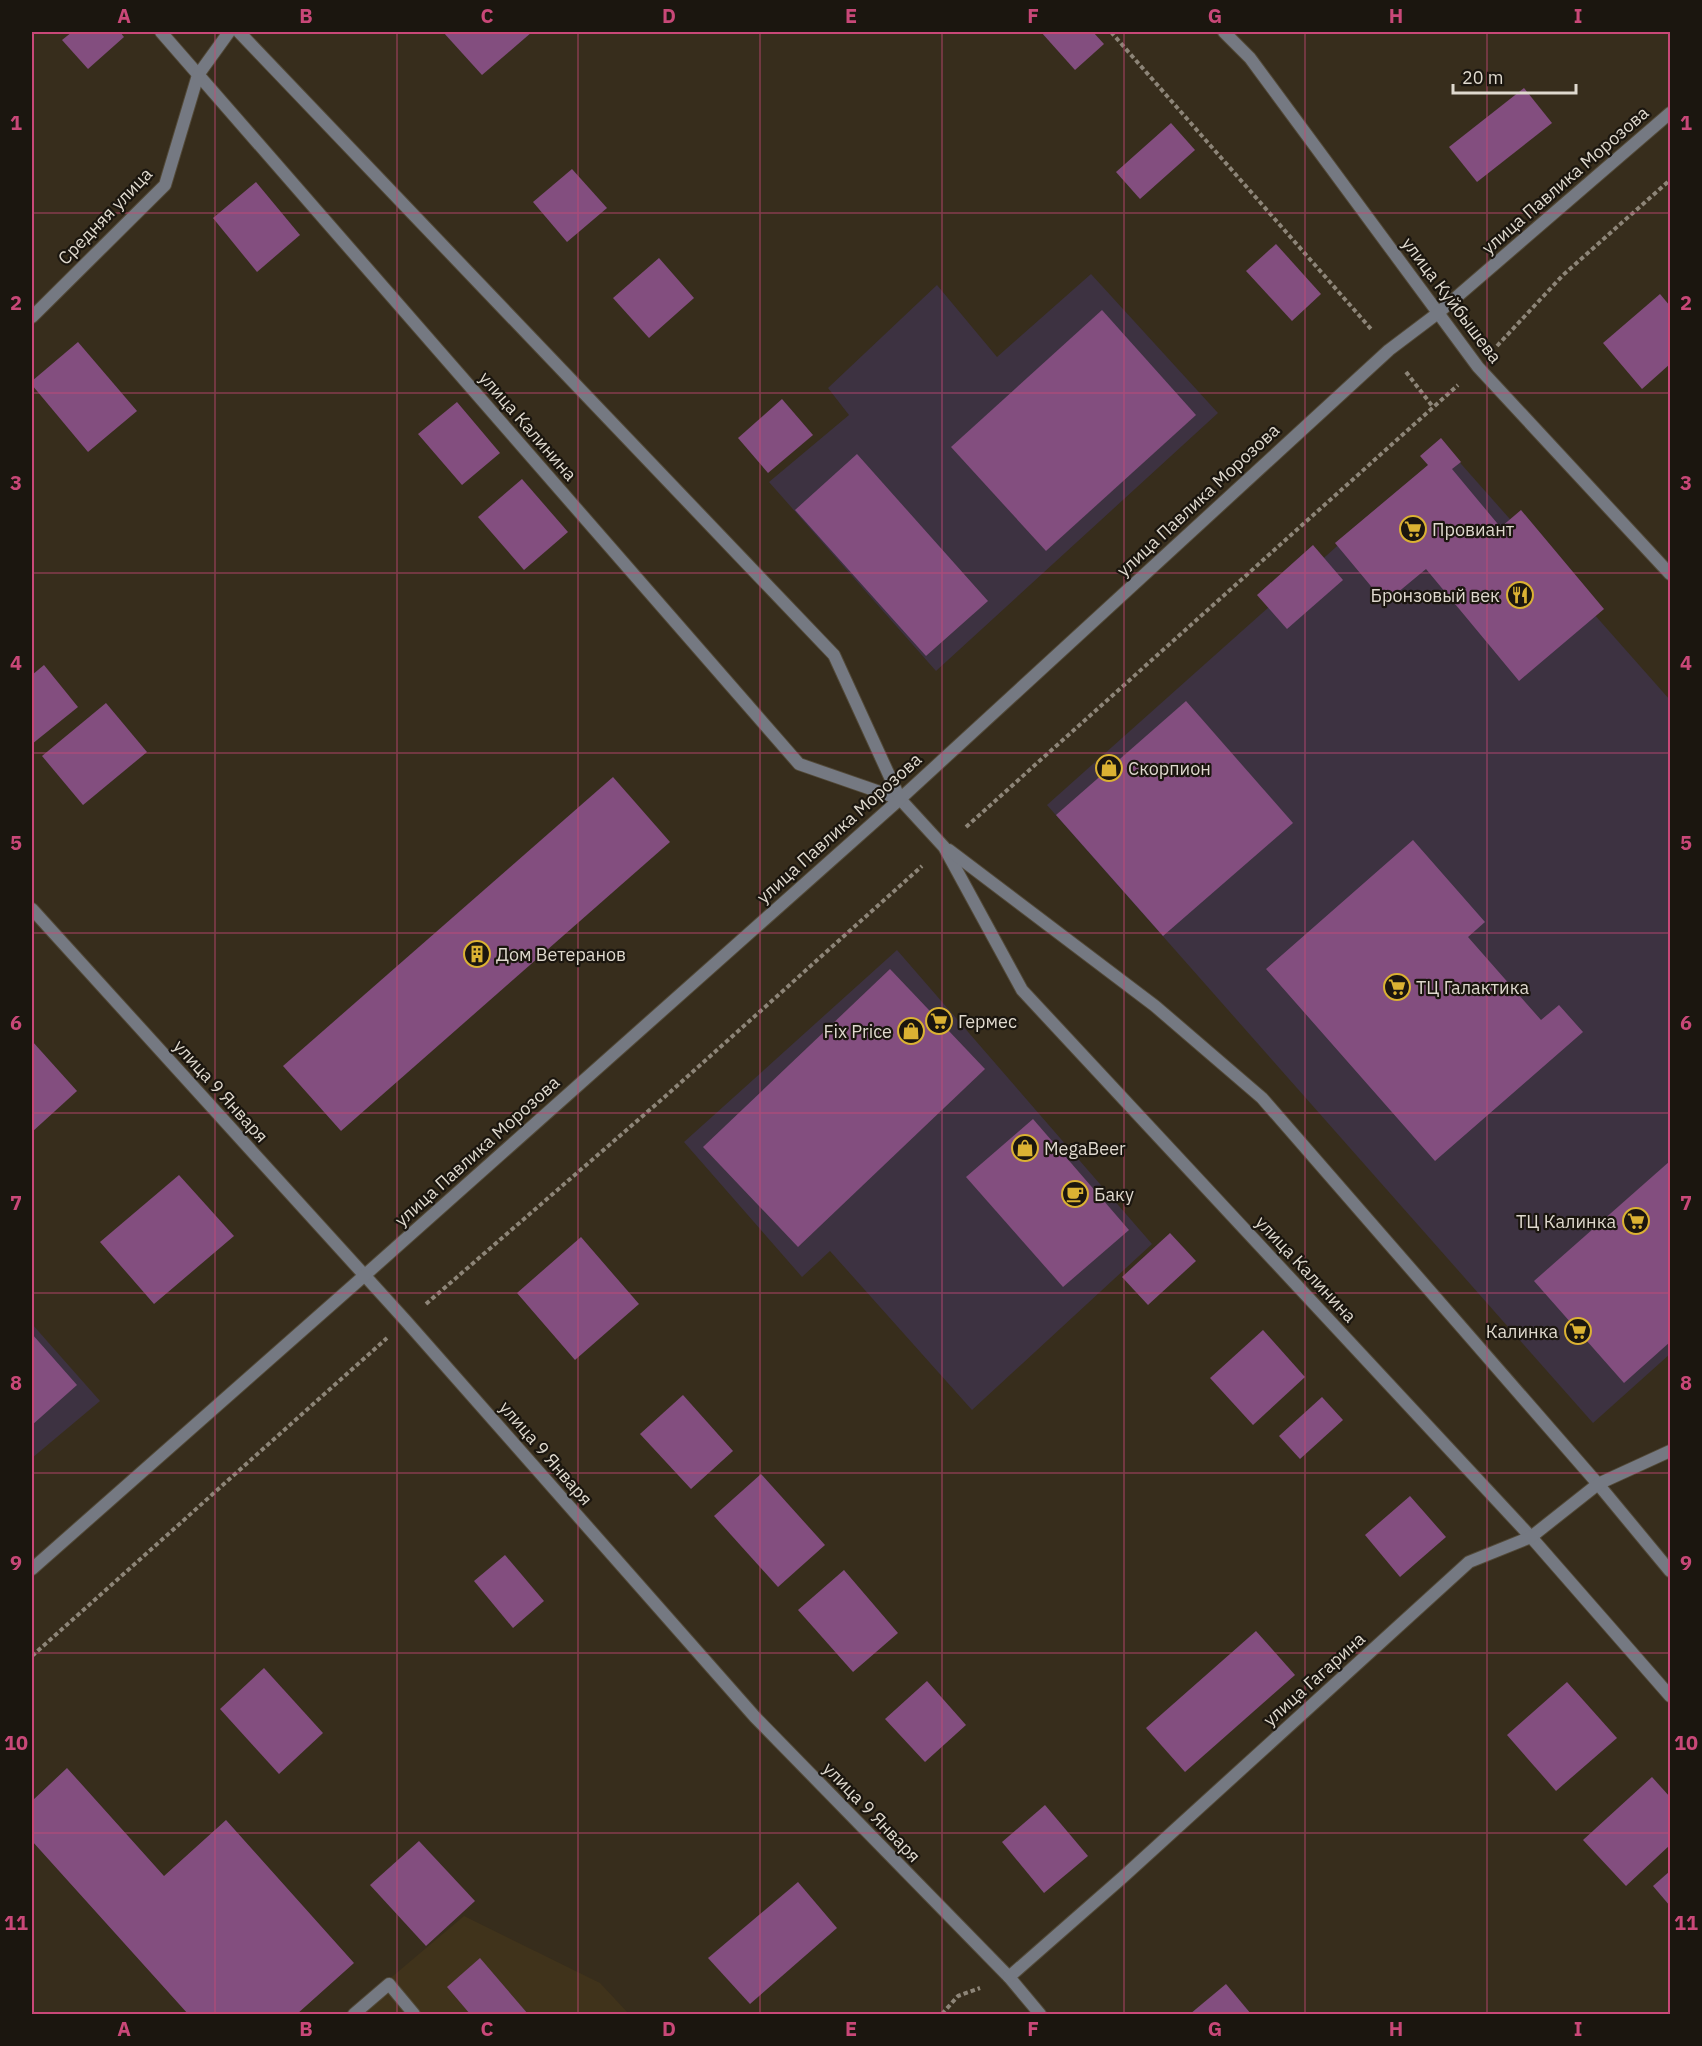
<svg xmlns="http://www.w3.org/2000/svg" width="1702" height="2046" font-family="'IBM Plex Sans',sans-serif">
<rect width="100%" height="100%" fill="#372d1c"/>
<!-- commercial -->
<g fill="#3d3241">
<polygon points="1091,274 1218,413 936,671 769,482 849,415 828,388 937,285 997,357"/>
<polygon points="1447,448 1670,700 1670,1354 1593,1423 1047,805"/>
<polygon points="897,950 1152,1244 972,1410 830,1251 802,1277 684,1142"/>
<polygon points="32,1324 100,1401 32,1458"/>
</g>
<!-- built -->
<polygon fill="#40331b" points="464,1916 600,1983 629,2014 348,2014"/>
<!-- building -->
<g fill="#834e7f">
<polygon points="72,32 120,32 124,37 88,69 62,40"/>
<polygon points="443,32 532,32 482,75"/>
<polygon points="1041,32 1093,32 1104,44 1075,70"/>
<polygon points="1524,88 1552,123 1477,182 1449,147"/>
<polygon points="1171,123 1195,150 1140,199 1116,172"/>
<polygon points="572,169 607,208 567,242 533,202"/>
<polygon points="256,182 300,235 257,272 213,218"/>
<polygon points="1276,244 1321,294 1292,321 1246,271"/>
<polygon points="659,258 694,298 649,338 613,298"/>
<polygon points="1660,294 1670,306 1670,364 1642,389 1603,343"/>
<polygon points="1102,310 1196,415 1046,551 951,447"/>
<polygon points="78,342 137,411 88,452 32,385 32,381"/>
<polygon points="782,399 813,435 768,473 738,438"/>
<polygon points="457,402 500,453 462,485 418,434"/>
<polygon points="1441,438 1461,462 1452,469 1497,523 1501,527 1521,510 1604,609 1519,681 1426,569 1385,603 1335,543 1428,465 1420,456"/>
<polygon points="857,454 988,601 926,656 795,510"/>
<polygon points="522,479 568,532 524,570 478,517"/>
<polygon points="1313,545 1343,580 1287,629 1257,595"/>
<polygon points="44,665 78,707 32,744 32,675"/>
<polygon points="1186,701 1293,823 1163,936 1056,815"/>
<polygon points="106,703 147,752 83,805 42,756"/>
<polygon points="613,777 670,842 341,1131 283,1066"/>
<polygon points="1413,840 1485,922 1468,937 1541,1020 1559,1005 1583,1032 1435,1161 1266,969"/>
<polygon points="890,969 985,1069 798,1247 703,1147"/>
<polygon points="32,1041 77,1091 32,1132"/>
<polygon points="1033,1119 1129,1230 1063,1287 966,1177"/>
<polygon points="1670,1161 1670,1342 1624,1383 1534,1281"/>
<polygon points="179,1175 234,1236 154,1304 100,1242"/>
<polygon points="1170,1233 1196,1261 1148,1305 1122,1277"/>
<polygon points="581,1237 639,1304 575,1360 517,1293"/>
<polygon points="1263,1330 1305,1377 1253,1425 1210,1378"/>
<polygon points="32,1334 77,1385 32,1425"/>
<polygon points="683,1395 733,1451 691,1489 640,1434"/>
<polygon points="1322,1397 1343,1420 1300,1459 1279,1436"/>
<polygon points="761,1474 825,1545 778,1587 714,1516"/>
<polygon points="1410,1496 1446,1537 1400,1577 1365,1535"/>
<polygon points="505,1555 544,1601 513,1628 474,1581"/>
<polygon points="844,1570 898,1633 853,1672 798,1610"/>
<polygon points="1256,1631 1295,1675 1185,1772 1146,1728"/>
<polygon points="264,1668 323,1733 279,1774 220,1709"/>
<polygon points="927,1681 966,1725 925,1762 885,1719"/>
<polygon points="1567,1682 1617,1738 1556,1791 1507,1735"/>
<polygon points="67,1768 164,1876 226,1820 354,1963 297,2014 188,2014 32,1841 32,1801"/>
<polygon points="1652,1777 1670,1797 1670,1845 1626,1886 1583,1840"/>
<polygon points="1045,1805 1088,1856 1044,1893 1002,1842"/>
<polygon points="419,1841 475,1901 426,1946 370,1885"/>
<polygon points="1670,1871 1670,1906 1653,1886"/>
<polygon points="798,1882 837,1928 750,2004 708,1958"/>
<polygon points="480,1958 528,2014 470,2014 447,1987"/>
<polygon points="1226,1984 1251,2014 1190,2014"/>
</g>
<g fill="none" stroke-linecap="round" stroke-linejoin="round">
<defs>
<polyline id="service" points="354,2014 389,1984 414,2014"/>
<g id="minor">
<polyline points="161,32 799,764 900,799 944,847 1022,990 1531,1537 1670,1696"/>
<polyline points="239,32 834,655 900,799"/>
<polyline points="1224,32 1250,58 1478,367 1670,574"/>
<polyline points="32,317 165,185 198,75 229,32"/>
<polyline points="949,850 1155,1006 1262,1098 1598,1484 1670,1571"/>
<polyline points="32,909 406,1321 755,1717 1009,1977 1040,2014"/>
<polyline points="32,1569 365,1275 900,799 1389,350 1438,313 1670,113"/>
<polyline points="1009,1977 1123,1877 1469,1562 1531,1537 1598,1484 1670,1451"/>
</g>
</defs>
<!-- service casing -->
<use href="#service" stroke="#524938" stroke-width="14"/>
<!-- minor casing -->
<use href="#minor" stroke="#524938" stroke-width="14"/>
<!-- path -->
<g stroke="#8d8578" stroke-width="4" stroke-dasharray="4.5 3" stroke-linecap="butt">
<polyline points="1111,32 1371,329"/>
<polyline points="1497,346 1563,275 1670,180"/>
<polyline points="1406,372 1433,407"/>
<polyline points="966,827 1458,385"/>
<polyline points="426,1304 668,1094 922,866"/>
<polyline points="32,1656 387,1338"/>
<polyline points="942,2014 958,1996 980,1988"/>
</g>
<!-- service -->
<use href="#service" stroke="#757982" stroke-width="12"/>
<!-- minor -->
<use href="#minor" stroke="#757982" stroke-width="12"/>
</g>
<!-- grid -->
<path fill="none" stroke="#c94878" stroke-width="1.5" stroke-opacity="0.55" d="M 215,32 L 215,2014M 397,32 L 397,2014M 578,32 L 578,2014M 760,32 L 760,2014M 942,32 L 942,2014M 1124,32 L 1124,2014M 1305,32 L 1305,2014M 1487,32 L 1487,2014M 32,213 L 1670,213M 32,393 L 1670,393M 32,573 L 1670,573M 32,753 L 1670,753M 32,933 L 1670,933M 32,1113 L 1670,1113M 32,1293 L 1670,1293M 32,1473 L 1670,1473M 32,1653 L 1670,1653M 32,1833 L 1670,1833"/>
<!-- icons -->
<defs>
<symbol id="supermarket-ring" viewBox="-11 -11 22 22"><circle r="9.5" fill="#1b160f" stroke="#dbb233" stroke-width="1.5"/><path d="M-6-5.5h2.5l.6 2H6L4.5 2H-2.5L-4.4-4H-6ZM-1.5 3.2a1.3 1.3 0 1 0 .1 0ZM3 3.2a1.3 1.3 0 1 0 .1 0Z" fill="#dbb233"/></symbol>
<symbol id="restaurant-ring" viewBox="-11 -11 22 22"><circle r="9.5" fill="#1b160f" stroke="#dbb233" stroke-width="1.5"/><path d="M-5-6h1v4h1v-4h1v4h1v-4h1v5L-1.5 .5V6h-2V.5L-5-1ZM5-6V6H3V1.5H1.5Q1.5-4 5-6Z" fill="#dbb233"/></symbol>
<symbol id="shop-ring" viewBox="-11 -11 22 22"><circle r="9.5" fill="#1b160f" stroke="#dbb233" stroke-width="1.5"/><path d="M-5-2.5h2.3a2.7 3.5 0 0 1 5.4 0H5L5.5 6h-11ZM-1.5-2.5h3a1.5 2.3 0 0 0-3 0Z" fill="#dbb233"/></symbol>
<symbol id="building-ring" viewBox="-11 -11 22 22"><circle r="9.5" fill="#1b160f" stroke="#dbb233" stroke-width="1.5"/><path d="M-4-6H4V6H1V3H-1V6H-4ZM-2.5-4.3h1.7v1.8h-1.7ZM.8-4.3h1.7v1.8H.8ZM-2.5-1h1.7V.8h-1.7ZM.8-1h1.7V.8H.8Z" fill="#dbb233"/></symbol>
<symbol id="cafe-ring" viewBox="-11 -11 22 22"><circle r="9.5" fill="#1b160f" stroke="#dbb233" stroke-width="1.5"/><path d="M-5.5-4.5H6V0H3Q3 3.5 0 3.5H-2.5Q-5.5 3.5-5.5 0ZM3-3.2v2h1.7v-2ZM-6 4.5H4V6H-6Z" fill="#dbb233"/></symbol>
</defs>
<g fill-rule="evenodd">
<use href="#supermarket-ring" x="1398" y="514" width="30" height="30"/>
<use href="#restaurant-ring" x="1505" y="580" width="30" height="30"/>
<use href="#shop-ring" x="1094" y="753" width="30" height="30"/>
<use href="#building-ring" x="462" y="939" width="30" height="30"/>
<use href="#supermarket-ring" x="1382" y="972" width="30" height="30"/>
<use href="#supermarket-ring" x="924" y="1006" width="30" height="30"/>
<use href="#shop-ring" x="896" y="1016" width="30" height="30"/>
<use href="#shop-ring" x="1010" y="1133" width="30" height="30"/>
<use href="#cafe-ring" x="1060" y="1179" width="30" height="30"/>
<use href="#supermarket-ring" x="1621" y="1206" width="30" height="30"/>
<use href="#supermarket-ring" x="1563" y="1316" width="30" height="30"/>
</g>
<g text-anchor="middle" dominant-baseline="central" stroke-width="4.5" stroke-linejoin="round" paint-order="stroke">
<!-- street labels -->
<g font-size="18" fill="#dfd9ce" stroke="#1b160f">
<text transform="translate(1565 180) rotate(-41)">улица Павлика Морозова</text>
<text transform="translate(105 216) rotate(-46)">Средняя улица</text>
<text transform="translate(1452 300) rotate(53)">улица Куйбышева</text>
<text transform="translate(528 426) rotate(49)">улица Калинина</text>
<text transform="translate(1198 500) rotate(-43)">улица Павлика Морозова</text>
<text transform="translate(839 828) rotate(-42)">улица Павлика Морозова</text>
<text transform="translate(221 1091) rotate(48)">улица 9 Января</text>
<text transform="translate(477 1151) rotate(-42)">улица Павлика Морозова</text>
<text transform="translate(1306 1269) rotate(47)">улица Калинина</text>
<text transform="translate(546 1453) rotate(49)">улица 9 Января</text>
<text transform="translate(1314 1679) rotate(-42)">улица Гагарина</text>
<text transform="translate(872 1812) rotate(46)">улица 9 Января</text>
</g>
<!-- poi labels -->
<g font-size="18" fill="#dfd9ce" stroke="#1b160f" text-anchor="start">
<text x="1432" y="529">Провиант</text>
<text x="1500" y="595" text-anchor="end">Бронзовый век</text>
<text x="1128" y="768">Скорпион</text>
<text x="496" y="954">Дом Ветеранов</text>
<text x="1416" y="987">ТЦ Галактика</text>
<text x="958" y="1021">Гермес</text>
<text x="892" y="1031" text-anchor="end">Fix Price</text>
<text x="1044" y="1148">MegaBeer</text>
<text x="1094" y="1194">Баку</text>
<text x="1616" y="1221" text-anchor="end">ТЦ Калинка</text>
<text x="1558" y="1331" text-anchor="end">Калинка</text>
</g>
</g>
<!-- border -->
<rect width="1702" height="2046" fill="none" stroke="#1b160f" stroke-width="66"/>
<!-- scale -->
<path d="M1453 84v9h123v-9" fill="none" stroke="#dfd9ce" stroke-width="3"/>
<text x="1462" y="84" font-size="18" fill="#dfd9ce" stroke="#1b160f" stroke-width="4.5" paint-order="stroke">20 m</text>
<rect x="33" y="33" width="1636" height="1980" fill="none" stroke="#c94878" stroke-width="2"/>
<g font-size="20" text-anchor="middle" font-weight="bold" fill="#c94878">
<text x="124" y="23">A</text>
<text x="306" y="23">B</text>
<text x="487" y="23">C</text>
<text x="669" y="23">D</text>
<text x="851" y="23">E</text>
<text x="1033" y="23">F</text>
<text x="1215" y="23">G</text>
<text x="1396" y="23">H</text>
<text x="1578" y="23">I</text>
<text x="16" y="130">1</text>
<text x="1686" y="130">1</text>
<text x="16" y="310">2</text>
<text x="1686" y="310">2</text>
<text x="16" y="490">3</text>
<text x="1686" y="490">3</text>
<text x="16" y="670">4</text>
<text x="1686" y="670">4</text>
<text x="16" y="850">5</text>
<text x="1686" y="850">5</text>
<text x="16" y="1030">6</text>
<text x="1686" y="1030">6</text>
<text x="16" y="1210">7</text>
<text x="1686" y="1210">7</text>
<text x="16" y="1390">8</text>
<text x="1686" y="1390">8</text>
<text x="16" y="1570">9</text>
<text x="1686" y="1570">9</text>
<text x="16" y="1750">10</text>
<text x="1686" y="1750">10</text>
<text x="16" y="1930">11</text>
<text x="1686" y="1930">11</text>
<text x="124" y="2036">A</text>
<text x="306" y="2036">B</text>
<text x="487" y="2036">C</text>
<text x="669" y="2036">D</text>
<text x="851" y="2036">E</text>
<text x="1033" y="2036">F</text>
<text x="1215" y="2036">G</text>
<text x="1396" y="2036">H</text>
<text x="1578" y="2036">I</text>
</g>
</svg>
